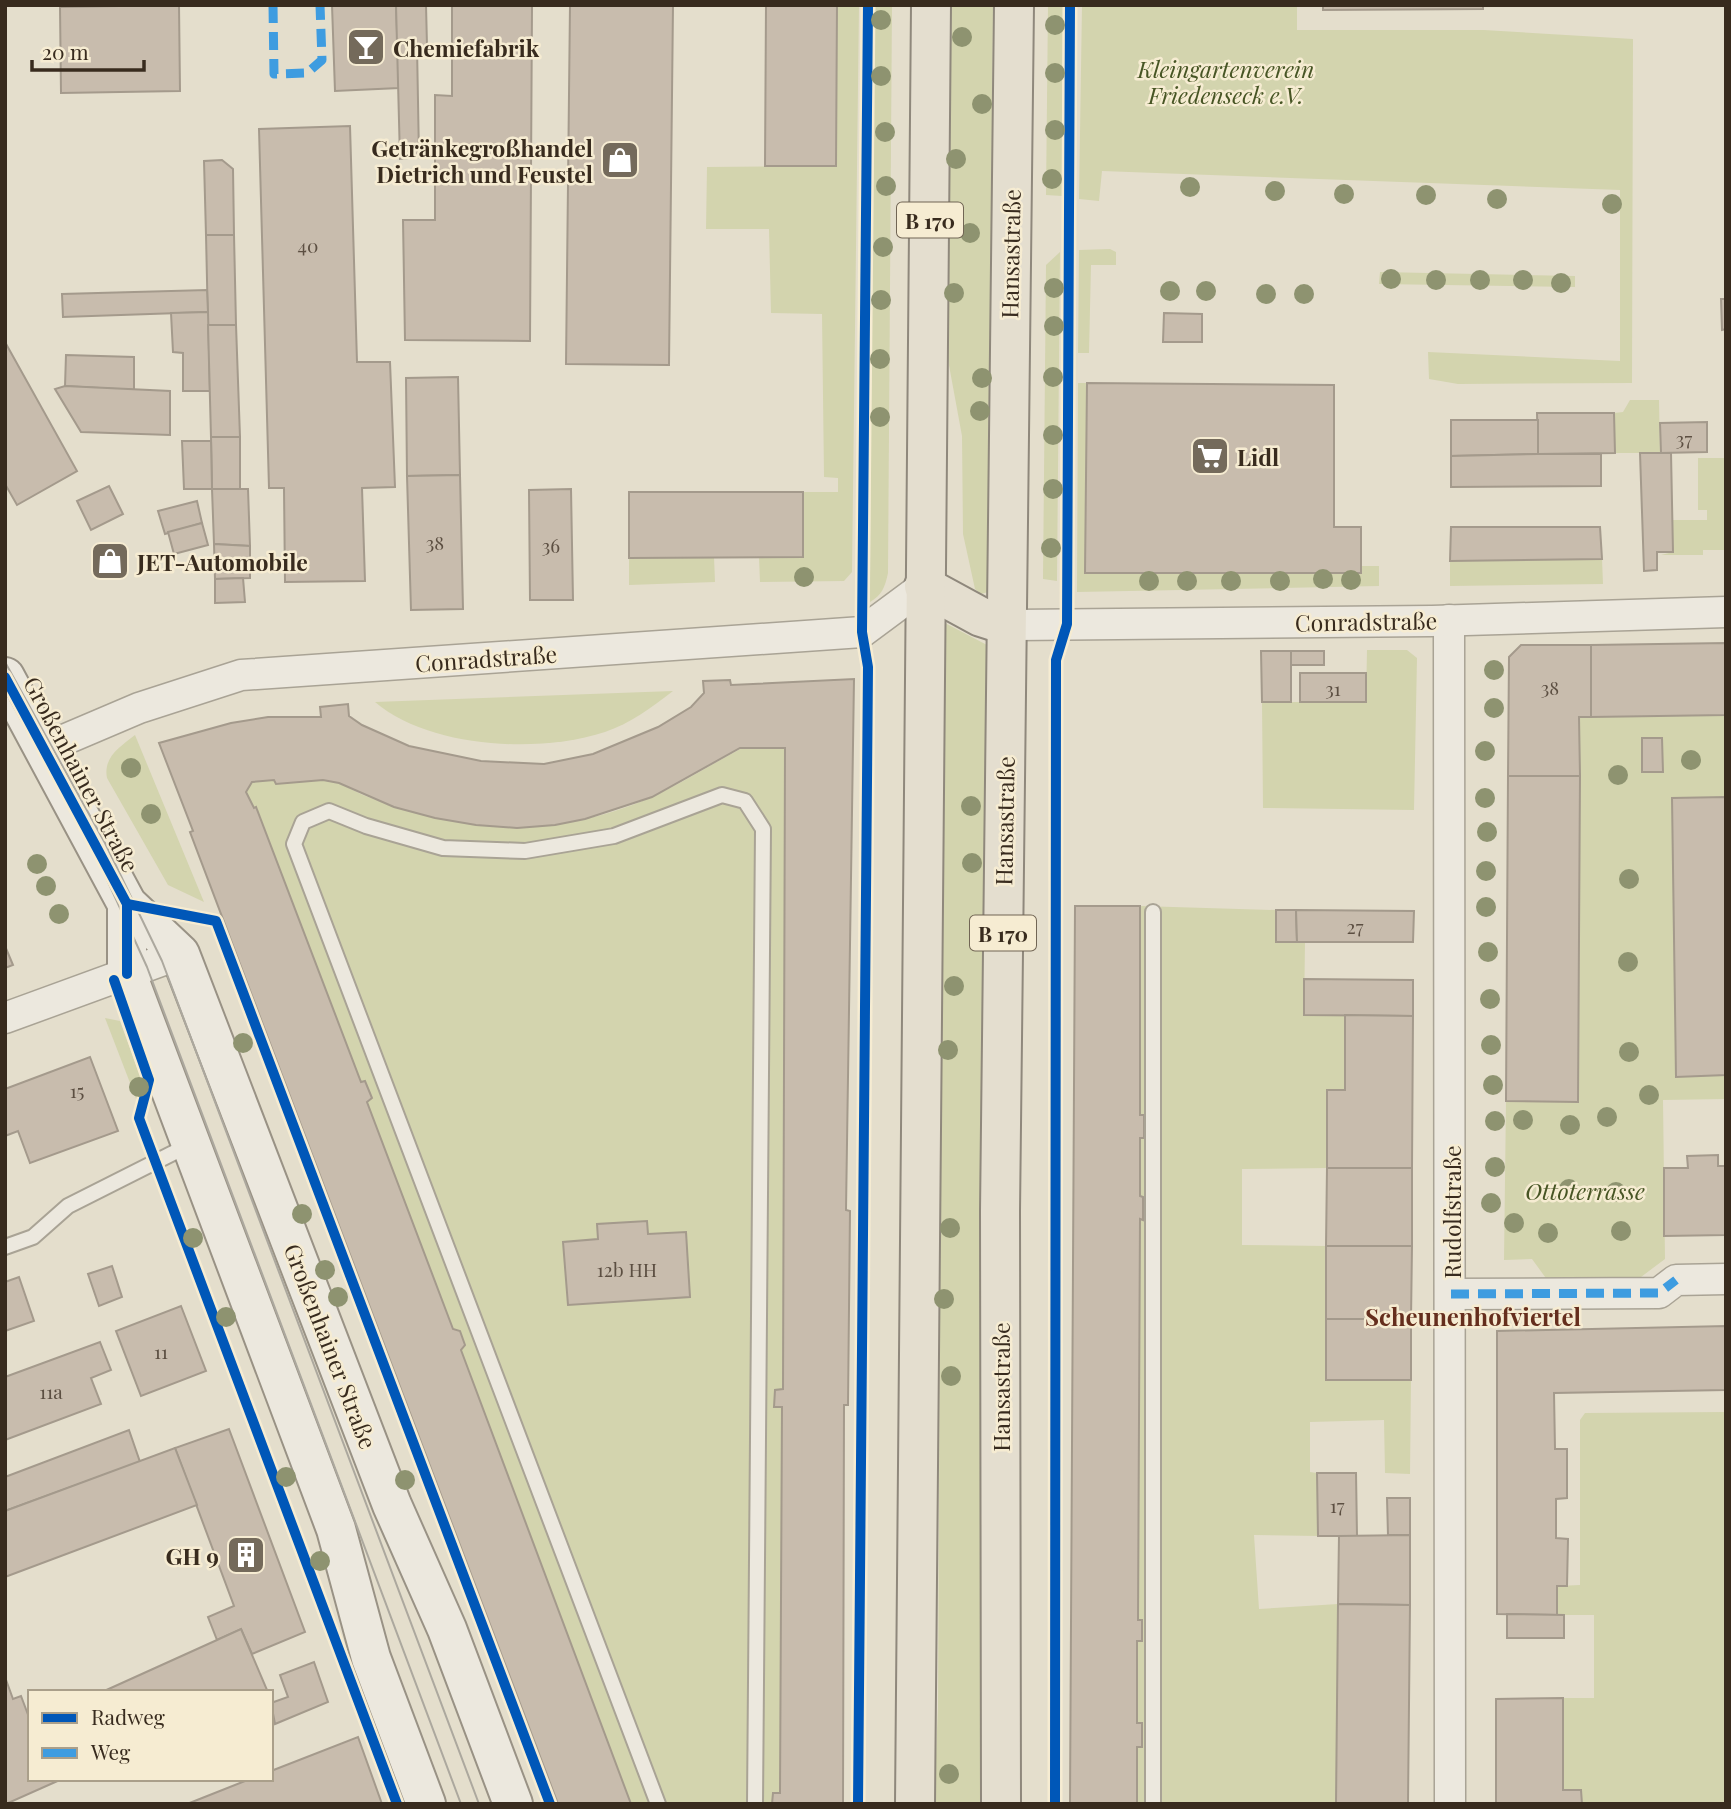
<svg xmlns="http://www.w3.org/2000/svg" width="1731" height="1809" font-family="'Playfair Display',serif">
<rect width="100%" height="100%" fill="#e4decc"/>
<!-- green -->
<g fill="#d3d4ae" fill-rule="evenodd">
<polygon points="837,5 859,5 852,572 844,581 760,582 759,557 803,557 803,492 838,492 838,478 824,477 822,314 771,313 769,229 706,229 707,167 836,166"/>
<path d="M 873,5 L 892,5 L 888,573 C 885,587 882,595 870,602 Z"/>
<polygon points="947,5 993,5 988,592 981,594 975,589 963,534 962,436 944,338"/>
<polygon points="1048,5 1063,5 1062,196 1046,195"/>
<polygon points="1082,5 1297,5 1297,30 1484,30 1633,39 1632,383 1458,384 1429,379 1428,352 1620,361 1620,190 1102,171 1099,201 1079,199"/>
<polygon points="1110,249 1116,252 1116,265 1091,265 1089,353 1078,353 1079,250"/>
<polygon points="1060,252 1057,581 1043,579 1046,265"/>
<polygon points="1380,272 1575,276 1575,287 1379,284"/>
<polygon points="1078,383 1087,383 1085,573 1361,573 1361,566 1379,566 1379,586 1077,592"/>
<polygon points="1630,400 1659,400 1660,453 1615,453 1614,413 1623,412"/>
<polygon points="1698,458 1726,458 1726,550 1703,550 1703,555 1661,555 1673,552 1673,520 1707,520 1707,510 1698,510"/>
<polygon points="714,557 715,582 629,585 629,558"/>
<polygon points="1602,559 1603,584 1450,586 1450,561"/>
<polygon points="943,622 987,645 981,1804 934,1804 938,1707"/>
<polygon points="1367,650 1407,650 1417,658 1414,810 1263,808 1262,702 1366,702"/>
<path d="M 673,691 C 651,708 631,723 605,732 C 538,754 429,748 375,702 Z"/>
<polygon points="1726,715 1726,797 1672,798 1676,1076 1726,1075 1726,1099 1663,1100 1665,1259 1637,1280 1548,1281 1532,1259 1504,1260 1506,1101 1579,717"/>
<path d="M 135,735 L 204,902 L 168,885 L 107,778 C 103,757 120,747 135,735 Z"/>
<path d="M 742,748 L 785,748 L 783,1389 L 775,1390 L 774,1406 L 782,1407 L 780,1793 L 773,1794 L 772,1804 L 631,1804 L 461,1350 L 465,1345 L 460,1331 L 453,1329 L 367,1102 L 372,1098 L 365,1081 L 361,1082 L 257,808 L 254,808 L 246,792 L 252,782 L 274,780 L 276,784 C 292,782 309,779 324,780 C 339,781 350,789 363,795 C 383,803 403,809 424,815 C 503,836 584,829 658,794 C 687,780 714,763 742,748 ZM 647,1221 L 648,1234 L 685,1232 L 690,1297 L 568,1305 L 563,1242 L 598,1239 L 597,1224 Z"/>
<polygon points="1140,906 1276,910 1276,942 1305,942 1304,1015 1345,1015 1345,1090 1327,1090 1327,1168 1242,1169 1242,1245 1326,1246 1326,1379 1411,1380 1410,1474 1385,1473 1384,1420 1310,1422 1310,1472 1317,1473 1318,1536 1254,1535 1259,1609 1338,1604 1336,1804 1137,1804 1137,1747 1142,1723 1137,1723 1137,1641 1142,1641 1138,1620 1140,1219 1143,1219 1143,1197 1140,1196"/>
<polygon points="105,1018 120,1021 143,1084 137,1101"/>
<polygon points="1726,1412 1726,1804 1582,1804 1581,1790 1563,1790 1563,1698 1594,1698 1594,1615 1557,1615 1557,1586 1580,1585 1580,1420 1585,1413"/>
</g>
<!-- building -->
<g fill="#c8bcad" stroke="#a49a8c" stroke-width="2">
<polygon points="179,5 180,91 61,93 60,7"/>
<polygon points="332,5 396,5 399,88 335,91"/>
<polygon points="396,5 426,5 427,46 417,46 419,157 400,159"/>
<polygon points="452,5 532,5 530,341 405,340 403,220 435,220 435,95 452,96"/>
<polygon points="570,5 673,5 669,365 566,364"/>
<polygon points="766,5 837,5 836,166 765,166"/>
<polygon points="1323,5 1483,5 1483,9 1323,10"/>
<polygon points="350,126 357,362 390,362 395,487 362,488 365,581 285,582 284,488 269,488 259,129"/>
<polygon points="222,160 233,169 234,235 206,235 204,161"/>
<polygon points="206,235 234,235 236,325 208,325"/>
<polygon points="207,290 208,312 63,317 62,294"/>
<polygon points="1721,299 1726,299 1726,329 1722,330"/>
<polygon points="208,312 210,391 183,391 183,353 173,352 171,313"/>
<polygon points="1164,313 1202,314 1202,342 1163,342"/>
<polygon points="208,325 236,325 240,437 211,437"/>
<polygon points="5,342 77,471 17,505 5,484"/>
<polygon points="66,355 134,357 134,390 65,386"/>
<polygon points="458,377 460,475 407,476 406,378"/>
<polygon points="1087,383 1334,385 1334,527 1361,527 1361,573 1085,573"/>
<polygon points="65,386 170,391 170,435 81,432 55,389"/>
<polygon points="1537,413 1614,413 1615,453 1538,454"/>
<polygon points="1451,420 1538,420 1538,454 1451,456"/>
<polygon points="1707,422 1707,452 1661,453 1660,423"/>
<polygon points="211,437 240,437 240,489 212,489"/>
<polygon points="182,441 211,441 212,489 184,489"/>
<polygon points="1640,453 1671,453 1673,552 1657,552 1657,570 1644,571"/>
<polygon points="1538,454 1601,454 1601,486 1451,487 1451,456"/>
<polygon points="460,475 463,609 411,610 407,476"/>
<polygon points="109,486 123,514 91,530 77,501"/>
<polygon points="212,489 248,489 250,546 214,544"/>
<polygon points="571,489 573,600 530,600 529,490"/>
<polygon points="629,492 803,492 803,557 629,558"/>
<polygon points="197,501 202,523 165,534 158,511"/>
<polygon points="202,523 208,545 174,554 168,532"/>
<polygon points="1451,527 1600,527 1602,559 1450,561"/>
<polygon points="214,544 250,546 250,578 215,579"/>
<polygon points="243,578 245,602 215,603 215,579"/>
<polygon points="1726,643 1726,715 1591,717 1591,645"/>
<polygon points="1521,645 1591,645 1591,717 1579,717 1580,776 1508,776 1509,657"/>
<polygon points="1261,651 1291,651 1291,702 1262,702"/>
<rect x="1291" y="651" width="33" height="14"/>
<rect x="1300" y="673" width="66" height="29"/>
<polygon points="854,679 846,1210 850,1211 848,1405 844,1405 843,1804 772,1804 773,1793 780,1793 782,1407 774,1407 775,1390 783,1389 785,748 740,748 652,797 585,819 555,825 517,828 476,825 435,818 394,807 339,783 323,780 276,784 274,780 252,782 246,792 254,808 256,807 361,1082 365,1081 372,1098 367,1102 453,1329 460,1331 465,1345 461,1350 631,1804 558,1804 190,832 193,831 159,743 231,723 268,717 321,717 320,707 348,704 349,716 362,725 409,746 481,761 544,764 593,754 658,727 691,707 704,693 703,681 730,680 731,685"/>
<polygon points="1642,738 1662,738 1663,772 1642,772"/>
<polygon points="1508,776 1580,776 1578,1102 1506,1101"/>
<polygon points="1726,797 1726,1075 1676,1077 1672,798"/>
<polygon points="1075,906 1140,906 1140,1115 1144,1115 1144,1138 1140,1138 1140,1196 1143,1197 1143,1220 1140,1219 1138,1620 1142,1620 1142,1641 1137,1641 1137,1723 1142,1723 1142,1747 1137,1747 1137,1804 1070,1804"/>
<polygon points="1276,910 1296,910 1297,942 1276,942"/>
<polygon points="1296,910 1414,911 1413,942 1297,942"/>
<polygon points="5,946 13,965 5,968"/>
<polygon points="1304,979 1413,980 1413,1016 1304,1015"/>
<polygon points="1345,1015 1413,1016 1412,1168 1327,1168 1327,1090 1345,1090"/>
<polygon points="90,1057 118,1131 30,1163 18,1131 5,1136 5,1089"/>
<polygon points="1718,1155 1718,1166 1726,1166 1726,1235 1664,1236 1664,1168 1688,1168 1687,1156"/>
<polygon points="1327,1168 1412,1168 1412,1246 1326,1246"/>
<polygon points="647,1221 648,1234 686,1232 690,1297 568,1305 563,1242 598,1239 597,1224"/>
<polygon points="1326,1246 1412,1246 1411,1319 1326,1319"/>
<polygon points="112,1266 122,1297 99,1306 88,1274"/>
<polygon points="19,1277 34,1321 5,1331 5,1282"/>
<polygon points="181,1306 206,1371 141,1396 116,1331"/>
<rect x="1326" y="1319" width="85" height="61"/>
<polygon points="1726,1326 1726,1390 1554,1393 1555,1449 1567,1449 1567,1498 1556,1499 1556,1538 1568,1539 1567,1586 1557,1586 1557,1615 1497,1614 1497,1331"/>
<polygon points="100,1342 111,1370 91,1378 101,1404 5,1440 5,1377"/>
<polygon points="229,1429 305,1632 252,1654 241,1629 217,1640 208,1617 234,1606 175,1448"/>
<polygon points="129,1430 140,1462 5,1511 5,1477"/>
<polygon points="175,1448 197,1505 5,1577 5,1511"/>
<polygon points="1317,1473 1356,1473 1357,1536 1318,1536"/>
<polygon points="1387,1498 1410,1498 1410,1535 1388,1535"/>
<polygon points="1410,1535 1410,1605 1338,1604 1339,1536"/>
<polygon points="1338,1604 1410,1605 1408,1804 1336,1804"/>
<polygon points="1507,1614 1564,1615 1564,1638 1507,1638"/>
<polygon points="241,1629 267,1690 102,1692 217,1640"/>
<polygon points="314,1662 328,1702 275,1724 271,1703 288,1697 280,1675"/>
<polygon points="5,1677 13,1699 21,1696 30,1720 30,1779 62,1779 6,1804"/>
<polygon points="1563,1698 1563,1790 1581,1790 1582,1804 1496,1804 1496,1699"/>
<polygon points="358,1737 382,1804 187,1804 250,1779 271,1779 271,1771"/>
</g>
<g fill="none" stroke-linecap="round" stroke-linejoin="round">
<defs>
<g id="service">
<polyline points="5,1247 33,1237 68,1206 189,1145"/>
<polyline points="658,1804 294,844 303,822 329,811 366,826 443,848 525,851 614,836 722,795 745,801 763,829 755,1804"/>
<polyline points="1153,1804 1153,912"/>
</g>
<g id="minor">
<polyline points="1449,620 1450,1804"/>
<polyline points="1006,625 1432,621 1726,612"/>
<polyline points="45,748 139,708 241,675 862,632 924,586"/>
<polyline points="5,1018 180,954"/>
<polyline points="1451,1294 1659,1293 1676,1280 1726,1279"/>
</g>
<g id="secondary">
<polyline points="5,677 127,904 180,954 392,1505 447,1629 513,1804"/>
<polyline points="127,904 127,974 336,1529 371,1658 426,1804"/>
</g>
<g id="primary">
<polyline points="924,586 981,617 1006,625"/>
<polyline points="915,1804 931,5"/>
<polyline points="1001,1804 1000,1211 1014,5"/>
</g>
</defs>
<!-- service casing -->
<use href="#service" stroke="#a9a395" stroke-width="18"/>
<!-- minor casing -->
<use href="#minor" stroke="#a9a395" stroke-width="33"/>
<!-- secondary casing -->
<use href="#secondary" stroke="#999285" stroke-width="42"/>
<!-- primary casing -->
<use href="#primary" stroke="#8f887c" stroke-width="42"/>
<!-- service -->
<use href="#service" stroke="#ece8de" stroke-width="14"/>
<!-- minor -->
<use href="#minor" stroke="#ece8de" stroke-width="30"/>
<!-- secondary -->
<use href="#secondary" stroke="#ece8de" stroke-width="38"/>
<!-- primary -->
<use href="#primary" stroke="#e4decf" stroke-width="38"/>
<!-- tram -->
<g stroke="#aca89e" stroke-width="2">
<polyline points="5,662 105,843 162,961 479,1804"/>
<polyline points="5,691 93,849 147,967 461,1804"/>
</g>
<!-- quiet -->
<g stroke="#3e9ce0" stroke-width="9" stroke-dasharray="18 9" stroke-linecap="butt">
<polyline points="273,5 274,74 307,73 322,60 320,5"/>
<polyline points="1451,1294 1659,1293 1676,1280"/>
</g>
<defs>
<g id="cycleway">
<polyline points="5,677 127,904 127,974"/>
<polyline points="127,904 216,921 550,1804"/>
<polyline points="114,980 149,1080 139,1118 397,1804"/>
<polyline points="858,1804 868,667 862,632 868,5"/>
<polyline points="1055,1804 1056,660 1067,624 1070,5"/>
</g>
</defs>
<!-- cycleway casing -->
<use href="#cycleway" stroke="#f6ecd2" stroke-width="15"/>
<!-- cycleway -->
<use href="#cycleway" stroke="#0057b8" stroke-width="10"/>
</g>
<!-- trees -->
<g fill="#8e9370">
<circle cx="881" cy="20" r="10"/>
<circle cx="1055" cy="25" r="10"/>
<circle cx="962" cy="37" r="10"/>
<circle cx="1055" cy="73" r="10"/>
<circle cx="881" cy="76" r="10"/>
<circle cx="982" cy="104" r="10"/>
<circle cx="1055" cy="130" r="10"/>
<circle cx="885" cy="132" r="10"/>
<circle cx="956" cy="159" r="10"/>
<circle cx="1052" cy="179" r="10"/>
<circle cx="886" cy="186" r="10"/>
<circle cx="1190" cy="187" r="10"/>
<circle cx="1275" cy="191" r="10"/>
<circle cx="1344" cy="194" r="10"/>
<circle cx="1426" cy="195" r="10"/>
<circle cx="1497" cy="199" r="10"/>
<circle cx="1612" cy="204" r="10"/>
<circle cx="970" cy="233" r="10"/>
<circle cx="883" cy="247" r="10"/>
<circle cx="1391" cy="279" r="10"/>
<circle cx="1436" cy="280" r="10"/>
<circle cx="1480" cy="280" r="10"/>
<circle cx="1523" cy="280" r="10"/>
<circle cx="1561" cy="283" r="10"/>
<circle cx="1054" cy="288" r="10"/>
<circle cx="1170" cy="291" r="10"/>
<circle cx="1206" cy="291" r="10"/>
<circle cx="954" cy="293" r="10"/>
<circle cx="1266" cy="294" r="10"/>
<circle cx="1304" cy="294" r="10"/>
<circle cx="881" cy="300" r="10"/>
<circle cx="1054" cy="326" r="10"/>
<circle cx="880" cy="359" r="10"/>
<circle cx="1053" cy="377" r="10"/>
<circle cx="982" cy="378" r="10"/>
<circle cx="980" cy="411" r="10"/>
<circle cx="880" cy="417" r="10"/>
<circle cx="1053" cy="435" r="10"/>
<circle cx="1053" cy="489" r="10"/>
<circle cx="1051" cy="548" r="10"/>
<circle cx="804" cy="577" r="10"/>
<circle cx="1323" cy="579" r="10"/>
<circle cx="1351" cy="580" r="10"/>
<circle cx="1149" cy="581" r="10"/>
<circle cx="1187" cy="581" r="10"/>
<circle cx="1231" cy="581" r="10"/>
<circle cx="1280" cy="581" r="10"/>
<circle cx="1494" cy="670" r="10"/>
<circle cx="1494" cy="708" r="10"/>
<circle cx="1485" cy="751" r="10"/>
<circle cx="1691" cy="760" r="10"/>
<circle cx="131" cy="768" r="10"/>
<circle cx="1618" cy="775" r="10"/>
<circle cx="1485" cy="798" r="10"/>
<circle cx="971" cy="806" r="10"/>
<circle cx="151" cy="814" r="10"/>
<circle cx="1487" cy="832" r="10"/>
<circle cx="972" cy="863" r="10"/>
<circle cx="37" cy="864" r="10"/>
<circle cx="1486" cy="871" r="10"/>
<circle cx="1629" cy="879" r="10"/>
<circle cx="46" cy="886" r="10"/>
<circle cx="1486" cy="907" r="10"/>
<circle cx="59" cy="914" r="10"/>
<circle cx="1488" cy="952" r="10"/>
<circle cx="1628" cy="962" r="10"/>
<circle cx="954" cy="986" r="10"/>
<circle cx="1490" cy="999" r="10"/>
<circle cx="243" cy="1043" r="10"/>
<circle cx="1491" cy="1045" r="10"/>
<circle cx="948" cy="1050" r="10"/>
<circle cx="1629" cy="1052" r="10"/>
<circle cx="1493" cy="1085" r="10"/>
<circle cx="139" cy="1087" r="10"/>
<circle cx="1649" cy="1095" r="10"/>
<circle cx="1607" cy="1117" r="10"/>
<circle cx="1523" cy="1120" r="10"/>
<circle cx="1495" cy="1121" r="10"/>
<circle cx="1570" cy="1125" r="10"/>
<circle cx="1495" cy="1167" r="10"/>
<circle cx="1569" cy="1189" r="10"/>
<circle cx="1616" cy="1192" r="10"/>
<circle cx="1491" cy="1203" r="10"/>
<circle cx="302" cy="1214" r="10"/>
<circle cx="1514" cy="1223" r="10"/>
<circle cx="950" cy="1228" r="10"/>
<circle cx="1621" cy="1231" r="10"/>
<circle cx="1548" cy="1233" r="10"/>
<circle cx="193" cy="1238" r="10"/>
<circle cx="325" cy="1270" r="10"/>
<circle cx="338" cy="1297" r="10"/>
<circle cx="944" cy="1299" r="10"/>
<circle cx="226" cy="1317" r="10"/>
<circle cx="951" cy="1376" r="10"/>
<circle cx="286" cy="1477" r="10"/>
<circle cx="405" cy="1480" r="10"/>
<circle cx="320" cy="1561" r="10"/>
<circle cx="949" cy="1774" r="10"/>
</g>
<!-- icons -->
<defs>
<symbol id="bar-square" viewBox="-11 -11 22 22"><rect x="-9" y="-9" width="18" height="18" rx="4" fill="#746a5b" stroke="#f6ecd2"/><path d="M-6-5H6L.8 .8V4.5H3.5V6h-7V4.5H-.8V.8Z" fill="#fff"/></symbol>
<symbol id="shop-square" viewBox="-11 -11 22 22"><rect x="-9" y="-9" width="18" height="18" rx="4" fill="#746a5b" stroke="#f6ecd2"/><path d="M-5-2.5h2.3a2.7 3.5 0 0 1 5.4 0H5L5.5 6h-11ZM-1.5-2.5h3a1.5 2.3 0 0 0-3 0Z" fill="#fff"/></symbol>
<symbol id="supermarket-square" viewBox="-11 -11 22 22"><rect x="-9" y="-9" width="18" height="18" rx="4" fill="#746a5b" stroke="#f6ecd2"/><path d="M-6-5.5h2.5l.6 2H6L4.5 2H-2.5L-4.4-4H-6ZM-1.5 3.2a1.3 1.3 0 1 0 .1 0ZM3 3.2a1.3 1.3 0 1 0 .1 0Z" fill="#fff"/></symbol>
<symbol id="building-square" viewBox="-11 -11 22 22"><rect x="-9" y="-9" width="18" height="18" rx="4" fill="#746a5b" stroke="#f6ecd2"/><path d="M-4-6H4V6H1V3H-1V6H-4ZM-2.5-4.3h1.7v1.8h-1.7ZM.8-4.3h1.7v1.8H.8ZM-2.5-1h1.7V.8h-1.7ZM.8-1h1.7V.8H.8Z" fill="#fff"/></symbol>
</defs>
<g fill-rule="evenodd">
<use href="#bar-square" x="344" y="25" width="44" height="44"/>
<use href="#shop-square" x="598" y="138" width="44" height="44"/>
<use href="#supermarket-square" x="1188" y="434" width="44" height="44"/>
<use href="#shop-square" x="88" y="539" width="44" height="44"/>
<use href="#building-square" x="224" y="1533" width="44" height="44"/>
</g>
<g text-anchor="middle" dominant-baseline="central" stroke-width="5" stroke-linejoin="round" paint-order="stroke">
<!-- number labels -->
<g font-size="19" fill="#5c4f42">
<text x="308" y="245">40</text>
<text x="1684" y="438">37</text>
<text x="435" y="542">38</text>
<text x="551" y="545">36</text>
<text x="1550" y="687">38</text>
<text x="1333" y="688">31</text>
<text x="1355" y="926">27</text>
<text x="77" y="1090">15</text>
<text x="627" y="1269">12b HH</text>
<text x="161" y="1351">11</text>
<text x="51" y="1391">11a</text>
<text x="1337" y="1505">17</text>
</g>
<!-- shield labels -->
<g fill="#f6ecd2" stroke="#716554" stroke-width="2">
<rect x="897" y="202.5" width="66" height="35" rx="5"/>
<rect x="970" y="915.5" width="66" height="35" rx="5"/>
</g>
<g font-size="21" font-weight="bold" fill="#382b1e">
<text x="930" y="220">B 170</text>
<text x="1003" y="933">B 170</text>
</g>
<!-- poi labels -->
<g font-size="23" font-weight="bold" fill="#382b1e" stroke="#f6ecd2" text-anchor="start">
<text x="393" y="47">Chemiefabrik</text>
<text x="593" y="147" text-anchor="end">Getränkegroßhandel<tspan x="593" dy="26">Dietrich und Feustel</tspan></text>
<text x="1237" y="456">Lidl</text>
<text x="137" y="561">JET-Automobile</text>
<text x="219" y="1555" text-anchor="end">GH 9</text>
</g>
<!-- park labels -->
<g font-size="23" font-style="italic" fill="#475524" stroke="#f6ecd2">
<text x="1226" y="68">Kleingartenverein<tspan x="1226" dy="26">Friedenseck e.V.</tspan></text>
<text x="1585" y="1190">Ottoterrasse</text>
</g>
<!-- street labels -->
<g font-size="23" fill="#382b1e" stroke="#f6ecd2">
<text transform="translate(1010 254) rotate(-89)">Hansastraße</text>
<text transform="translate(1366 621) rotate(-1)">Conradstraße</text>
<text transform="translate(486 658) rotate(-4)">Conradstraße</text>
<text transform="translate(82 774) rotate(62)">Großenhainer Straße</text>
<text transform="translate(1004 821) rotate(-89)">Hansastraße</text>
<text transform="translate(1451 1212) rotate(-90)">Rudolfstraße</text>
<text transform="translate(331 1346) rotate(69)">Großenhainer Straße</text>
<text transform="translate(1000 1387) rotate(-90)">Hansastraße</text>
</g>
<!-- neighbourhood labels -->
<g font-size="24" font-weight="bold" fill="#652e1d" stroke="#f6ecd2">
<text x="1473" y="1316">Scheunenhofviertel</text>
</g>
</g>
<!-- border -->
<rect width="1731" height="1809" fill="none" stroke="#382b1e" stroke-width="14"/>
<!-- legend -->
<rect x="28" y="1690" width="245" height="91" fill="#f6ecd2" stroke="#aa9f8a" stroke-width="2"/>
<rect x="42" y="1713" width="35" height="10" fill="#0057b8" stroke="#aa9f8a" stroke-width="2"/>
<text x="91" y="1725" font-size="21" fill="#382b1e">Radweg</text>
<rect x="42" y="1748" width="35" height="10" fill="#3e9ce0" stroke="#aa9f8a" stroke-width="2"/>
<text x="91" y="1760" font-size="21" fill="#382b1e">Weg</text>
<!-- scale -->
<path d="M32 60v10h112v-10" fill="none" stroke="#382b1e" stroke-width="3.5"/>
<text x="42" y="60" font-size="21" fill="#382b1e" stroke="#f6ecd2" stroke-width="5" paint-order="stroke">20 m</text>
</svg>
